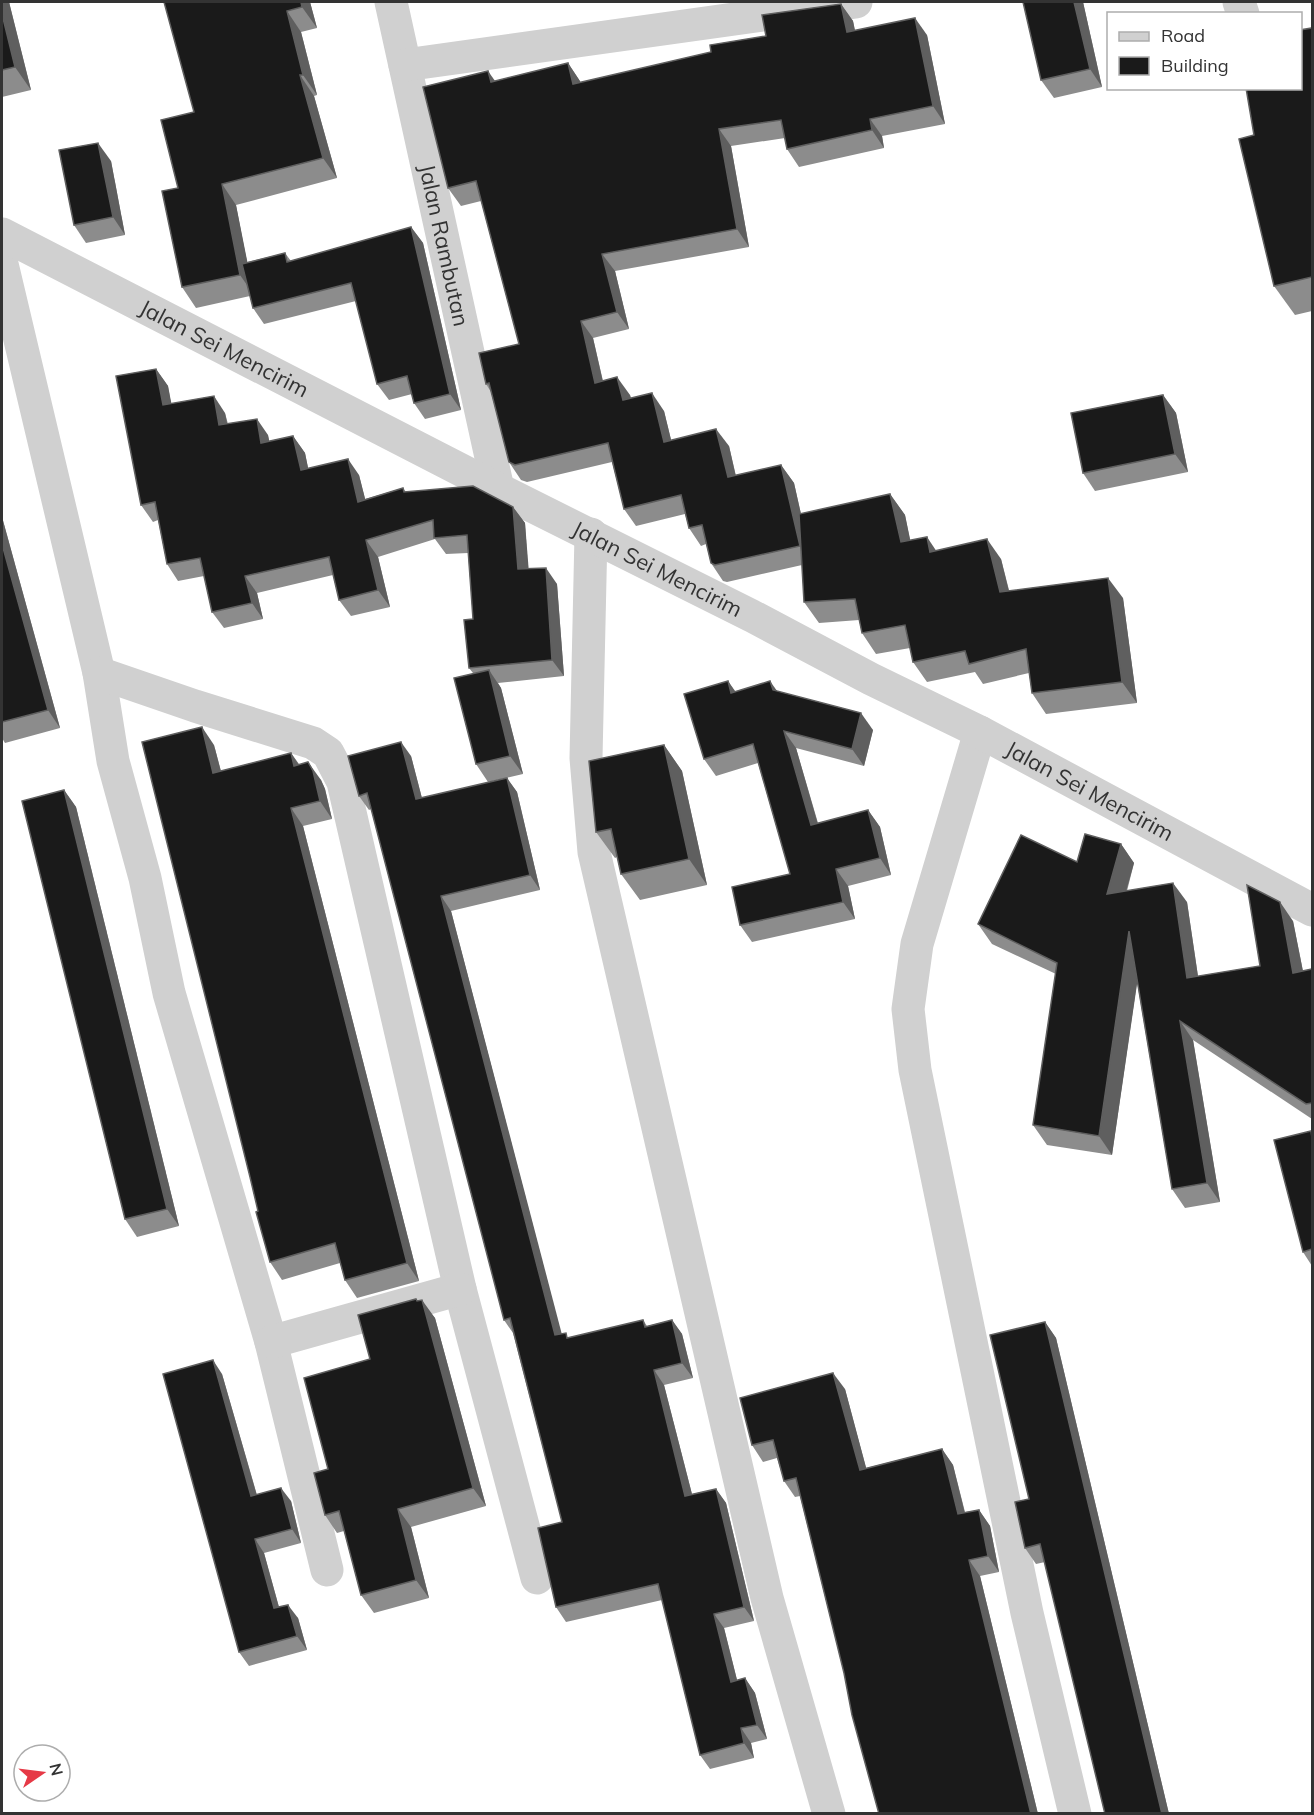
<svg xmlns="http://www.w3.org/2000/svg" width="1314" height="1815" font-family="Mulish,sans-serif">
<rect width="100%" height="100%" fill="#fff"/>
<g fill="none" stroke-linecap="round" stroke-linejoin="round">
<!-- minor -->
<g stroke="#d0d0d0" stroke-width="33">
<path id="s1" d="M 391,2 L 498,489"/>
<polyline points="1239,2 1243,14"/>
<polyline points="405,65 856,2"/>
<polyline points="2,264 99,673 113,761 145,878 169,993 271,1342 327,1570"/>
<polyline points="591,534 586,758 594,852 767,1598 829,1814"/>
<polyline points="99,673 195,706 313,743 328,753 343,782 460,1289 537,1578"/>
<polyline points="980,732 917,944 908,1009 915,1070 1027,1613 1075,1814"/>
<polyline points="271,1342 460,1289"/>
</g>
<!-- tertiary -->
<path stroke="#d0d0d0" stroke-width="33" id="s2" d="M 2,234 L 498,489 L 752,616 L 871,679 L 980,732 L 1312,910"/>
</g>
<!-- wall -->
<g fill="#8c8c8c">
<polygon points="2,2 9,2 31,90 2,97"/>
<polygon points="164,2 310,2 317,28 301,32 317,95 314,96 337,178 236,205 247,262 285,253 291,261 411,227 423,243 461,410 425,419 414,403 412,394 389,400 377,384 356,301 264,324 253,308 250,296 196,308 182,287 178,188 194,112"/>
<polygon points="1083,2 1102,87 1054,98 1041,80"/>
<polygon points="841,4 853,21 855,31 927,35 945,124 882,136 884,148 799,167 787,149 785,138 731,146 749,247 615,271 629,329 593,338 603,381 630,395 631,398 664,411 671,440 729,446 736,476 781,465 794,483 801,514 890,494 905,515 910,540 936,551 1001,559 1009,590 1123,598 1137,703 1046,714 1032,693 1029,673 983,684 975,672 927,682 913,662 910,648 876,654 862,633 859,620 819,623 804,602 802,565 727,582 723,581 711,563 706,544 701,546 689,528 685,514 636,526 624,509 612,462 527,482 521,480 509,462 491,392 486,384 519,344 481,201 461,206 448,188 568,63 581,83 711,52 766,36"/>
<polygon points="1312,28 1312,311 1295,315 1274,286 1254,135"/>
<polygon points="111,161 125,235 86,243 74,225"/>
<polygon points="156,369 168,386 171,404 225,413 228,424 268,435 269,441 293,436 305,453 308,468 359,475 365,499 403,488 406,492 513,507 525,523 528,569 557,584 564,676 498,683 501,688 523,774 488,782 476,764 473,673 469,668 473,619 468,553 446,554 435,539 378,557 390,607 351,616 339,600 333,575 257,593 263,619 224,628 212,612 204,576 178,581 167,564 158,520 153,522 141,505"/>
<polygon points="1163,395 1176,413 1188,472 1095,491 1083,473"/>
<polygon points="2,517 60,728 5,743 2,738"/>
<polygon points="728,681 735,692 777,691 873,730 864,766 796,748 818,823 868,810 880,827 891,875 848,886 855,919 752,942 740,925 790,874 758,763 716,776 704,759"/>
<polygon points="214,745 221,771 291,753 299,764 321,780 325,789 332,819 303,826 419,1281 357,1298 345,1280 340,1263 282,1280 270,1262 258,1211"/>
<polygon points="664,745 682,771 707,885 640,900 621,874 617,857 615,858 596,832"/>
<polygon points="411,756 422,798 507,778 517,792 540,890 451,911 561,1334 569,1338 643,1320 647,1326 672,1320 682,1334 693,1378 664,1385 692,1494 716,1489 726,1503 754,1621 724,1628 737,1680 745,1678 755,1693 767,1739 751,1743 754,1758 710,1769 700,1755 662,1600 566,1622 556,1607 562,1522 513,1333 504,1320 371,809 369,810 359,796"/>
<polygon points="64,790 76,807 179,1226 137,1237 125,1219"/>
<polygon points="1121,844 1134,863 1127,891 1187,902 1198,976 1260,966 1293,921 1303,971 1312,969 1312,1119 1193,1040 1220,1202 1185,1208 1172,1189 1137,982 1112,1155 1047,1145 1033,1125 1056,974 992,944 978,924 1077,862"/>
<polygon points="1312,1134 1312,1266 1303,1252"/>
<polygon points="418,1301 435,1318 486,1506 411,1527 429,1598 374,1613 361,1595 344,1531 337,1533 325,1515 370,1359"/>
<polygon points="1045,1322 1056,1338 1169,1814 1105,1814 1045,1562 1036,1564 1025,1548"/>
<polygon points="222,1374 257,1495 291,1501 301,1543 264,1553 279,1607 298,1618 307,1650 249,1666 239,1652"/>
<polygon points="845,1389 866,1468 942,1449 953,1465 965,1512 979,1510 990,1526 999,1572 980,1576 1038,1814 879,1814 800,1496 795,1497 784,1481 777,1458 763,1462 752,1445"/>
</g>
<!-- shaded-wall -->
<g fill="#5f5f5f">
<polygon points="2,2 9,2 31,90 15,67 2,14"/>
<polygon points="301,2 310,2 317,28 302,7"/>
<polygon points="1074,2 1083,2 1102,87 1090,69"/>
<polygon points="841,4 853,21 859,50 847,32"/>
<polygon points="287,11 301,32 317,95 303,75"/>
<polygon points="915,18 927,35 945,124 933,106"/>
<polygon points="568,63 580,81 585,102 573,84"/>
<polygon points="488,71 500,88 491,82"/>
<polygon points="300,75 314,96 337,178 323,158"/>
<polygon points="870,119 882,136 884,148 872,130"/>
<polygon points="719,129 731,146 749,247 737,229"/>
<polygon points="98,143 111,161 125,235 113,217"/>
<polygon points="222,184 236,205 254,295 240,275"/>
<polygon points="411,227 423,243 461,410 450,394"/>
<polygon points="602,254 615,271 629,329 617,312"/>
<polygon points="581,321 593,338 607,400 595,383"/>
<polygon points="156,369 168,386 175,422 163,405"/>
<polygon points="617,377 630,395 635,417 623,400"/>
<polygon points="652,393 664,411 676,460 664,442"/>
<polygon points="1163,395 1176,413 1188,472 1175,454"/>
<polygon points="214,396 225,413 231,442 219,425"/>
<polygon points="257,419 268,435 273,460 261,443"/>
<polygon points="716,429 729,446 740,495 728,477"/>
<polygon points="293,436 305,453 312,487 301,470"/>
<polygon points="348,459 359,475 370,518 358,502"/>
<polygon points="781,465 794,483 812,563 800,546"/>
<polygon points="890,494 905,515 915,563 901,542"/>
<polygon points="513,507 525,523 530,586 518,569"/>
<polygon points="2,517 60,728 48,710 2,544"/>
<polygon points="927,537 941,558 930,552"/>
<polygon points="987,539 1001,559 1014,612 1000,592"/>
<polygon points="366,540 378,557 390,607 378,590"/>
<polygon points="546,568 557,584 564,676 552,660"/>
<polygon points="245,576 257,593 263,619 252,603"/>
<polygon points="1108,578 1123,598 1137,703 1122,682"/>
<polygon points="489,670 501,688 523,774 510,756"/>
<polygon points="728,681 740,698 731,693"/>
<polygon points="770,681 782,698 773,690"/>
<polygon points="861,713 873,730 864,766 852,749"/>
<polygon points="202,727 214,745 226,791 213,773"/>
<polygon points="784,731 796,748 823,842 811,825"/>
<polygon points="401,742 411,756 426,814 416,799"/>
<polygon points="664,745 682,771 707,885 689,859"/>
<polygon points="291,753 303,771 294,766"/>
<polygon points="308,762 321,780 325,789 332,819 320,801"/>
<polygon points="507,778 517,792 540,890 530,875"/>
<polygon points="64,790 76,807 179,1226 167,1209"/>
<polygon points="291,808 303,826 419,1281 407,1263"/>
<polygon points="868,810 880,827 891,875 880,858"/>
<polygon points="1121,844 1134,863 1120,913 1107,894"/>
<polygon points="836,869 848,886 855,919 843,902"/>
<polygon points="1173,883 1187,902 1201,997 1187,978"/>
<polygon points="441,896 451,911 566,1350 555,1335"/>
<polygon points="1280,902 1293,921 1307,992 1293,973"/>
<polygon points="1129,931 1142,950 1112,1155 1099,1136"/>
<polygon points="1180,1021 1193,1040 1220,1202 1207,1183"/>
<polygon points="416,1299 425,1312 422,1300 435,1318 486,1506 473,1488"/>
<polygon points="672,1320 682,1334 693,1378 682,1363"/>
<polygon points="1045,1322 1056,1338 1169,1814 1162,1814"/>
<polygon points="213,1360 222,1374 261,1510 251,1496"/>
<polygon points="654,1370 664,1385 696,1510 685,1496"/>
<polygon points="833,1373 845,1389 871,1486 860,1470"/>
<polygon points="942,1449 953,1465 969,1530 958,1514"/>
<polygon points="281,1488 291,1501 301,1543 292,1529"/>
<polygon points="716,1489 726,1503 754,1621 744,1607"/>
<polygon points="398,1509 411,1527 429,1598 416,1580"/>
<polygon points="979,1510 990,1526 999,1572 988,1556"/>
<polygon points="255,1539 264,1553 283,1622 274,1608"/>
<polygon points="969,1560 980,1576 1038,1814 1031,1814"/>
<polygon points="288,1605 298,1618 307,1650 297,1636"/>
<polygon points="714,1614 724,1628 741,1696 731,1682"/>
<polygon points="745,1678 755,1693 767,1739 757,1725"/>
<polygon points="741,1728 751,1743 754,1758 744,1743"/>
</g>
<!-- building -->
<g fill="#1a1a1a" stroke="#5f5f5f" stroke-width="1.5">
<polygon points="164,2 301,2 302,7 287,11 303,75 300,75 323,158 222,184 240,275 182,287 162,191 178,188 161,120 194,112"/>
<polygon points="1023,2 1074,2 1090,69 1041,80"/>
<polygon points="841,4 847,32 915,18 933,106 870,119 872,130 787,149 781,120 719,129 737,229 602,254 617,312 581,321 595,383 617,377 623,400 652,393 664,442 716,429 728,477 781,465 800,546 715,565 711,563 702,525 689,528 681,495 624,509 608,443 515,465 509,462 489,383 486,384 479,353 519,344 476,181 448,188 423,87 488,71 491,82 568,63 573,84 711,52 710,45 766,36 762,15"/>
<polygon points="2,14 15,67 2,70"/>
<polygon points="1312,28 1312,277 1274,286 1239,139 1254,135 1246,88 1300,88 1300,30"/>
<polygon points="98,143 113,217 74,225 59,150"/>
<polygon points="411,227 450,394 414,403 407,376 377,384 351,283 253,308 242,264 285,253 287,262"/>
<polygon points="156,369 163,405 214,396 219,425 257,419 261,443 293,436 301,470 348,459 358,502 403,488 404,492 473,486 513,507 518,569 546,568 552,660 469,668 464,620 473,619 467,535 434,538 433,520 366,540 378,590 339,600 329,557 245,576 252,603 212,612 200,558 167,564 155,502 141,505 116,376"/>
<polygon points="1163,395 1175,454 1083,473 1071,413"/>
<polygon points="890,494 901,542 927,537 930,552 987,539 1000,592 1108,578 1122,682 1032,693 1026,649 969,664 965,651 913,662 905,625 862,633 855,599 804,602 799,514"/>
<polygon points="2,544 48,710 2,722"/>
<polygon points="489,670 510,756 476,764 454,678"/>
<polygon points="728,681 731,693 770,681 773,690 861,713 852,749 784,731 811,825 868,810 880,858 836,869 843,902 740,925 732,887 790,874 753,744 704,759 684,694"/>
<polygon points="202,727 213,773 291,753 294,766 308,762 313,771 320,801 291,808 407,1263 345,1280 335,1243 270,1262 256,1212 258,1211 250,1177 142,742"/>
<polygon points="401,742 416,799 507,778 530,875 441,896 555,1335 566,1333 567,1338 643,1320 645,1327 672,1320 682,1363 654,1370 685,1496 716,1489 744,1607 714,1614 731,1682 745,1678 757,1725 741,1728 744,1743 700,1755 658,1584 556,1607 538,1528 562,1522 510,1318 504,1320 367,793 359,796 348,756"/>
<polygon points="664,745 689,859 621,874 611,829 596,832 589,761"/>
<polygon points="64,790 167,1209 125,1219 22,801"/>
<polygon points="1085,834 1121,844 1107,894 1173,883 1187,978 1260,966 1247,885 1280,902 1293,973 1312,969 1312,1103 1306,1104 1180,1021 1207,1183 1172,1189 1129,931 1099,1136 1033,1125 1057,963 978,924 1021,835 1077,862"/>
<polygon points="1311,1131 1312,1138 1312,1249 1303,1252 1274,1140"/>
<polygon points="416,1299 417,1301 422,1300 473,1488 398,1509 416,1580 361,1595 339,1511 325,1515 314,1473 328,1469 304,1378 370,1359 358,1315"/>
<polygon points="1045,1322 1162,1814 1105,1814 1040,1544 1025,1548 1015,1502 1029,1499 990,1335"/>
<polygon points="213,1360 251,1496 281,1488 292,1529 255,1539 274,1608 288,1605 297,1636 239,1652 163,1374"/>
<polygon points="833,1373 860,1470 942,1449 958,1514 979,1510 988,1556 969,1560 1031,1814 879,1814 852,1715 844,1673 796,1478 784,1481 773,1440 752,1445 740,1398"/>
</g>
<g text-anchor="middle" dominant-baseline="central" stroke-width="6" stroke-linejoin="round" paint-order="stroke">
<!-- street labels -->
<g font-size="22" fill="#333" stroke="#fff">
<text stroke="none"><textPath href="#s1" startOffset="249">Jalan Rambutan</textPath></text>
<text stroke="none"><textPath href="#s2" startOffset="250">Jalan Sei Mencirim</textPath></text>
<text stroke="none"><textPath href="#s2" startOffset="736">Jalan Sei Mencirim</textPath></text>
<text stroke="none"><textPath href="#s2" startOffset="1222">Jalan Sei Mencirim</textPath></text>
</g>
</g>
<!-- border -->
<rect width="1314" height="1815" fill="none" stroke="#333333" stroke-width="6"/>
<!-- legend -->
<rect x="1107" y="12" width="195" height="78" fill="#ffffff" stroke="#adadad" stroke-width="1.5"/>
<rect x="1119" y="32" width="30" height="9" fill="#d0d0d0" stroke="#adadad" stroke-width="1.5"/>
<text x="1161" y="42" font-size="18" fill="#333333">Road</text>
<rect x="1119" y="57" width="30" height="18" fill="#1a1a1a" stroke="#adadad" stroke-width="1.5"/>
<text x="1161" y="72" font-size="18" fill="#333333">Building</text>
<!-- north arrow -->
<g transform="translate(42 1773) rotate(76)"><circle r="28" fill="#ffffff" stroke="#adadad" stroke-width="1.5"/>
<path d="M0-4.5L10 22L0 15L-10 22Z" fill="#e63946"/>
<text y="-9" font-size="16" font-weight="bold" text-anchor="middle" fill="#333333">N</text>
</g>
</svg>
